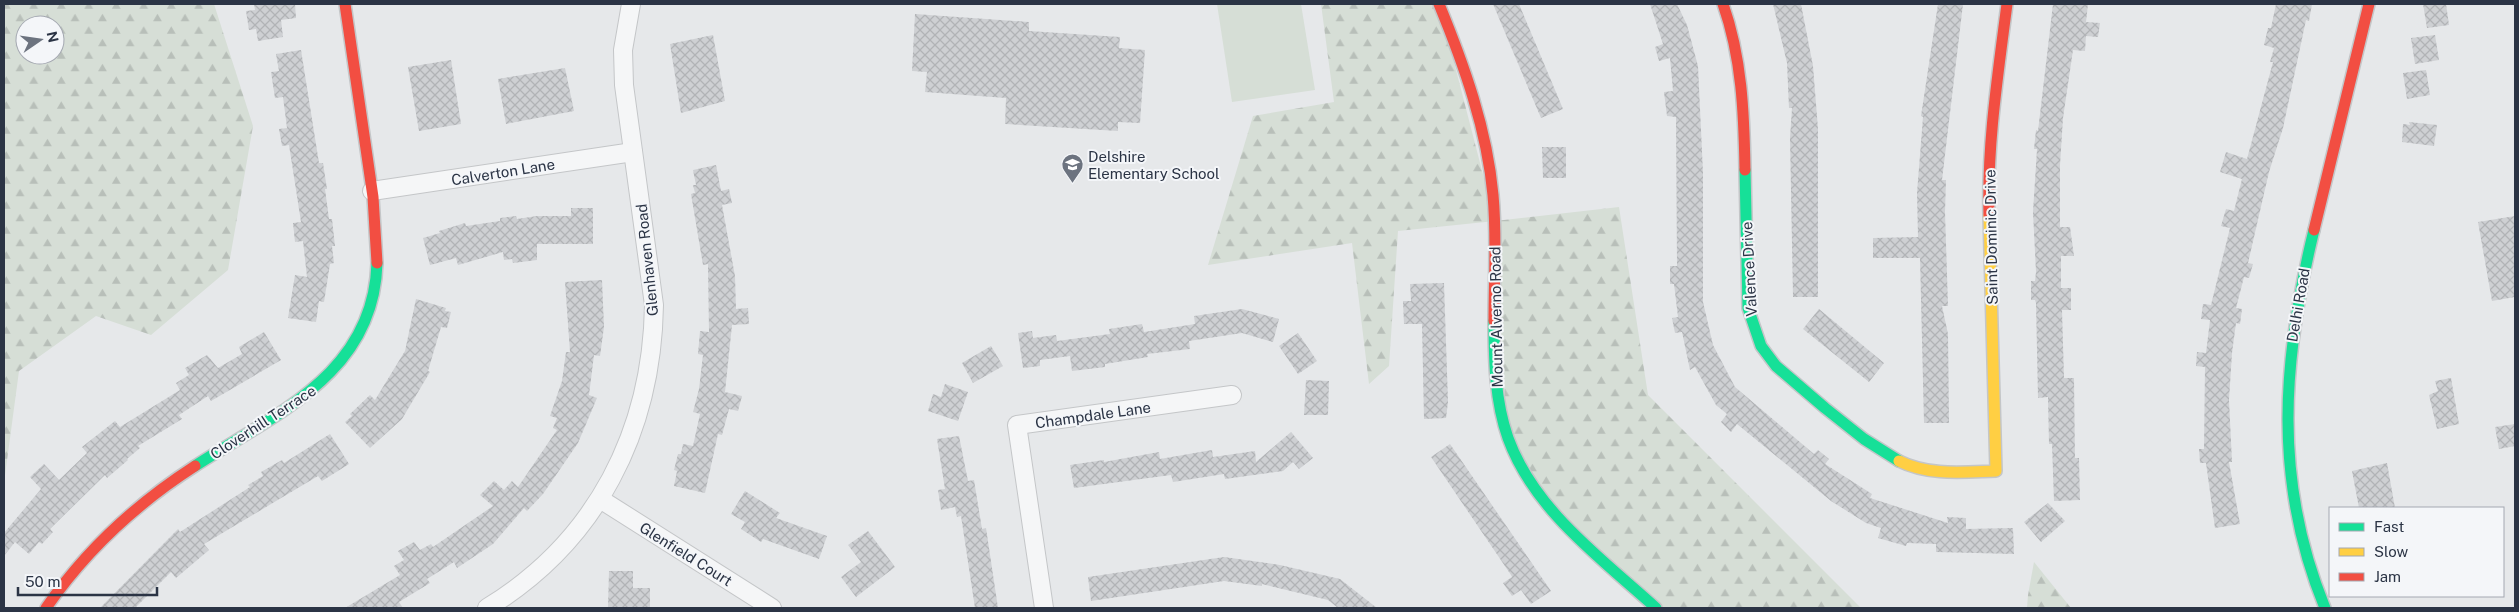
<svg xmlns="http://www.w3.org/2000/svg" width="2519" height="612" font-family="'Public Sans',sans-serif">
<defs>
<pattern id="forest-firs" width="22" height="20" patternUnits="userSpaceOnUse" patternTransform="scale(1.25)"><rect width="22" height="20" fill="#d6ded6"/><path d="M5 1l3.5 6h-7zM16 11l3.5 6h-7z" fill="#b8bfb9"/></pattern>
<pattern id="building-cross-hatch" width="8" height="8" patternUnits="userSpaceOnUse" patternTransform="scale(1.25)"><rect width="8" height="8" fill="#ced0d3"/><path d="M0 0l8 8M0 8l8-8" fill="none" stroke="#b1b3b6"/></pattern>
</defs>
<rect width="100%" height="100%" fill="#e6e8ea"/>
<!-- forest -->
<g fill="url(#forest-firs)" fill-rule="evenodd">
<path d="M 4,4 L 214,4 L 253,126 L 228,270 L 151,335 L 96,316 L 19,371 L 4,483 ZM 25,25 L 55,25 L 55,55 L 25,55 Z"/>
<polygon points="1321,4 1439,4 1495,221 1619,207 1648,395 1861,608 1656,608 1557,516 1507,435 1495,221 1398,231 1389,366 1369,384 1352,243 1208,265 1253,116 1334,102"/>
<polygon points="2034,562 2071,608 2027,608 2028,595"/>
</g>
<!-- pitch -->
<polygon fill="#d6ded6" points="1217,4 1301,4 1315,90 1232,102"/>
<!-- building -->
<g fill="url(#building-cross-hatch)">
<polygon points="254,4 295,4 296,18 281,20 283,37 258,41 256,29 249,30 246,11 255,10"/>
<polygon points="1493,4 1519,4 1563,109 1541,118"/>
<polygon points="1650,4 1677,4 1687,25 1698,66 1703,173 1703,302 1713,345 1735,387 1814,454 1818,450 1829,459 1825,464 1872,494 1870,498 1948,523 1947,517 1966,518 1966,529 2013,528 2014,554 1936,552 1936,544 1907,543 1906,546 1878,538 1881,528 1866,523 1831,501 1737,424 1731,432 1721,422 1727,414 1716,405 1695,367 1690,370 1682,332 1675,333 1672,318 1678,317 1674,284 1670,284 1670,266 1677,266 1676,117 1667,116 1664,92 1673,91 1670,58 1659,61 1655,47 1663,44"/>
<polygon points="1773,4 1801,4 1813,66 1818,129 1818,297 1793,297 1790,138 1792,108 1789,108 1787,63"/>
<polygon points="1938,4 1963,4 1942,180 1946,180 1945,212 1948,306 1942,306 1948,334 1949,423 1924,423 1920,258 1873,258 1873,238 1918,237 1917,193 1923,117 1921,116"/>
<polygon points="2053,4 2088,4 2086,22 2100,23 2098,37 2086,36 2085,51 2073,50 2063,118 2060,165 2060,227 2070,227 2074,256 2061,256 2061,288 2071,288 2071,310 2062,310 2064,378 2074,378 2075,458 2079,458 2080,500 2054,501 2052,444 2049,444 2048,397 2038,398 2036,303 2035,300 2031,300 2031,281 2035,281 2036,272 2033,212 2037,149 2034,149 2036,130 2038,131"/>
<polygon points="2276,4 2312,4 2309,21 2306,20 2283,128 2269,172 2248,263 2253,264 2249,278 2244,277 2236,308 2242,309 2240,324 2236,323 2232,353 2229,400 2232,462 2229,462 2240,524 2215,528 2206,463 2200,463 2199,449 2204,449 2205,367 2196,366 2197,352 2206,353 2210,320 2201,319 2203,304 2211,305 2230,228 2221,226 2226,209 2234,211 2242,179 2220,172 2226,152 2247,159 2273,62 2270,62 2274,48 2264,45 2268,28 2271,28"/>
<polygon points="2423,4 2446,4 2449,25 2427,28"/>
<polygon points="915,14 1029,22 1029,31 1120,37 1119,48 1145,50 1140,123 1118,122 1118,131 1005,124 1006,98 925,92 927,72 912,71"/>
<polygon points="713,35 725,101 681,113 670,44"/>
<polygon points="2435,35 2439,60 2415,64 2411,38"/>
<polygon points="301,50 319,163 323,163 327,189 325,189 329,219 332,219 335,246 332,246 334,263 330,264 324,302 319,301 316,322 288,318 295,275 307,277 303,241 295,242 293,223 301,222 289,145 282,146 279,129 287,128 283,97 275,98 271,72 279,71 276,54"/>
<polygon points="451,60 461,124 419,131 408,67"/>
<polygon points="565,68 574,111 506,124 498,79"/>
<polygon points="2426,70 2430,95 2407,99 2403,73"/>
<polygon points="2409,122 2437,125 2434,146 2402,142 2403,124 2410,125"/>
<polygon points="1542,147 1566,147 1566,178 1543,178"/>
<polygon points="716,165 721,191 729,189 732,203 722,205 735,276 736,309 748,308 749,324 732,325 725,392 742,396 738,411 729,409 722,435 718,434 705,493 674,486 677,471 674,470 678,454 681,454 683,444 693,446 700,414 693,412 699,389 703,355 698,354 700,331 709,332 708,264 703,265 691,194 695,193 693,185 696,185 693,170"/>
<polygon points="571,208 593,208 593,244 537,244 537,260 513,263 512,259 504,260 503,252 458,265 456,258 430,265 423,238 440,233 439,231 465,223 466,226 500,221 500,218 516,216 517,219 537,216 571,216"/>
<polygon points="2515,216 2515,297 2492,301 2478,222"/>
<polygon points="602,280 604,327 600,356 594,355 589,395 597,398 578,443 543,494 527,511 524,508 493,544 457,568 454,562 427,579 430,583 399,602 403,608 345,608 400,575 394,566 404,560 398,551 414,542 420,550 431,544 433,547 493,506 480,495 494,481 504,490 512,481 518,487 557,430 553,428 557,418 550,416 562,381 566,352 570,352 565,282"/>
<polygon points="1444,283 1448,402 1446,418 1424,419 1422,324 1404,324 1403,301 1411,301 1410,284"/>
<polygon points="416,299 446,308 445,311 451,312 447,328 441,327 428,371 430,372 402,419 370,448 345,422 352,416 350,414 370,395 375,400 405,351"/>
<polygon points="1242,309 1279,319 1273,342 1242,333 1189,341 1190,349 1147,354 1148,357 1105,364 1105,367 1072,371 1070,356 1040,360 1040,366 1023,368 1018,333 1032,331 1033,338 1056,335 1057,341 1110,334 1109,329 1142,324 1144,332 1195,324 1194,316"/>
<polygon points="1819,309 1884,363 1869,382 1803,329"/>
<polygon points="264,332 281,360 211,401 208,396 179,415 182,419 138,446 140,448 127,459 128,460 107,478 105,475 50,529 53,532 42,544 39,542 29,554 15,542 4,556 4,533 41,489 30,477 44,464 59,480 87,453 82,447 115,421 120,427 180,390 176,383 189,375 185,368 207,355 218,368 242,354 239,347"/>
<polygon points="1298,333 1317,361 1298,374 1279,346"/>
<polygon points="991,346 1003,366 973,383 962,363"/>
<polygon points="2451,378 2459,424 2437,429 2429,395 2438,391 2435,381"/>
<polygon points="1306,380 1329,381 1328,415 1304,415"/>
<polygon points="945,384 968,392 958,421 928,411 933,394 941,397"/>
<polygon points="2515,424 2515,446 2499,449 2495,427"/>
<polygon points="1291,432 1313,458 1299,469 1293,462 1283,471 1225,479 1224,474 1173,482 1171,475 1074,488 1070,465 1104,460 1104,462 1159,452 1160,459 1212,450 1213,457 1255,451 1256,462"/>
<polygon points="330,434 349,464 322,481 318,476 204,544 209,550 176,578 171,572 135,608 100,608 178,529 180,532 250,487 248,485 263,476 261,472 282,460 284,463"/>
<polygon points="959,436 968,481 974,480 982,529 986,528 998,608 975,608 961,516 957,517 955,507 941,510 938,490 945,489 937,439"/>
<polygon points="1450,444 1551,591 1531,604 1521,590 1512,596 1503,583 1512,577 1511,575 1431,457"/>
<polygon points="2387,463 2395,508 2359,508 2352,471"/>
<polygon points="745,491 780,513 776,518 827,536 819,559 763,539 761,542 741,529 745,522 731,514"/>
<polygon points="2048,503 2065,521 2041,542 2024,522"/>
<polygon points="868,531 895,567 856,597 841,577 861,562 848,545"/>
<polygon points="1224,557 1280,565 1340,579 1377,608 1338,608 1328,600 1262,584 1262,586 1224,581 1091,601 1088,577"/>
<polygon points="609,571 633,571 633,588 650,588 650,608 608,608"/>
</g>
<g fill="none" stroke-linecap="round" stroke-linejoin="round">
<defs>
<g id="street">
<polyline points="372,191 633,152"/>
<polyline points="600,499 772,608"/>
<path d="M 487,608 C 597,541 652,431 654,305 L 624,85 L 623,50 L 631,4"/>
<polyline points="1044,608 1017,425 1232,395"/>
</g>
<g id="fast">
<polyline points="1745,170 1748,308 1761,346 1776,366 1825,408 1864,439 1899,461"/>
<path d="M 2314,230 C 2282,361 2273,481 2325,608"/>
<path d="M 1494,321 C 1494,361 1495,401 1508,438 C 1534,510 1601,558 1656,608"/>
<path d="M 195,466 C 275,414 374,374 377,263"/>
</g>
<path id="slow" d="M 1899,461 C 1929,476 1963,472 1996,471 L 1989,215"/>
<g id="jam">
<polyline points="345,4 373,197 377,263"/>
<path d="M 1439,4 C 1464,65 1487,129 1493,195 C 1497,237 1494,279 1494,321"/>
<path d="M 1723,4 C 1742,58 1744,113 1745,170"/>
<path d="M 1989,215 C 1987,144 1998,74 2007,4"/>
<polyline points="2314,230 2369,4"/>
<path d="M 46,608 C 86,550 136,504 195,466"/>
</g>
</defs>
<!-- street casing -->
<use href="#street" stroke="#c4c6c8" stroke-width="20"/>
<!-- fast casing -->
<use href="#fast" stroke="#c4c6c8" stroke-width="14"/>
<!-- slow casing -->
<use href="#slow" stroke="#c4c6c8" stroke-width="14"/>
<!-- jam casing -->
<use href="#jam" stroke="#c4c6c8" stroke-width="14"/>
<!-- street -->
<use href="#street" stroke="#f5f6f7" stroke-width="18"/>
<!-- fast -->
<use href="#fast" stroke="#16e098" stroke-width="11"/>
<!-- slow -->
<use href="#slow" stroke="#ffcf43" stroke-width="11"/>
<!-- jam -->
<use href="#jam" stroke="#f24e42" stroke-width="11"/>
</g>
<!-- icons -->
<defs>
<symbol id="school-pin" viewBox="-11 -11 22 30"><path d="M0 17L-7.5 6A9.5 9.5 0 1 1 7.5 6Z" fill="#6c737f" stroke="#f4f6f9"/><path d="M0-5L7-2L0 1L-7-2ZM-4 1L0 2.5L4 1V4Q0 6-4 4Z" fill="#fff"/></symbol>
</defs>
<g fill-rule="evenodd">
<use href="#school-pin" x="1060" y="152" width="25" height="34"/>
</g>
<g text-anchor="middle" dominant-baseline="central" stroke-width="4" stroke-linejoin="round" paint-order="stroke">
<!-- poi labels -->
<g font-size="15" fill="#2b3445" stroke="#f4f6f9" text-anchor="start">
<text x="1088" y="156">Delshire<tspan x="1088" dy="17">Elementary School</tspan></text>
</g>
<!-- street labels -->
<g font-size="15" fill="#2b3445" stroke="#f4f6f9">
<text transform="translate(503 172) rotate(-9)">Calverton Lane</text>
<text transform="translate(1991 237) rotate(-91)">Saint Dominic Drive</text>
<text transform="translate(647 260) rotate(-96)">Glenhaven Road</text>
<text transform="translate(1749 269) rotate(-93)">Valence Drive</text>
<text transform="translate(2298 305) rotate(-80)">Delhi Road</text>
<text transform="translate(1496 317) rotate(-91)">Mount Alverno Road</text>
<text transform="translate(1093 415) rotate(-8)">Champdale Lane</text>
<text transform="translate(263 422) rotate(-33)">Cloverhill Terrace</text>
<text transform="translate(686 554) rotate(32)">Glenfield Court</text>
</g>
</g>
<!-- border -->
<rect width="2519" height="612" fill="none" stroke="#2b3445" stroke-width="10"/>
<!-- legend -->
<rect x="2329" y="507" width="175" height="90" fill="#f4f6f9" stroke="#a4a8b1"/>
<rect x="2339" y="523" width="25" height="8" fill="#16e098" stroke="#a4a8b1"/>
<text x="2374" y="532" font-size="15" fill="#2b3445">Fast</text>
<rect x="2339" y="548" width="25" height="8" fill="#ffcf43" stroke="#a4a8b1"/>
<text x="2374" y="557" font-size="15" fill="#2b3445">Slow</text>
<rect x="2339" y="573" width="25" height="8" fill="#f24e42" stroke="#a4a8b1"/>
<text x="2374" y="582" font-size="15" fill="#2b3445">Jam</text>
<!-- north arrow -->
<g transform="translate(40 40) rotate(77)"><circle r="24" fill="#f4f6f9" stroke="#a4a8b1"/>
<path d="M0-4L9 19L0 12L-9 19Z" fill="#6c737f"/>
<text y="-8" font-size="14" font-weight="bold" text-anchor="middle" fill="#2b3445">N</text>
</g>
<!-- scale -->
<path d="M18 587v8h139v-8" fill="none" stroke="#2b3445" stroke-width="2.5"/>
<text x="25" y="587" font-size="15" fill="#2b3445" stroke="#f4f6f9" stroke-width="4" paint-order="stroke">50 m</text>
</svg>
